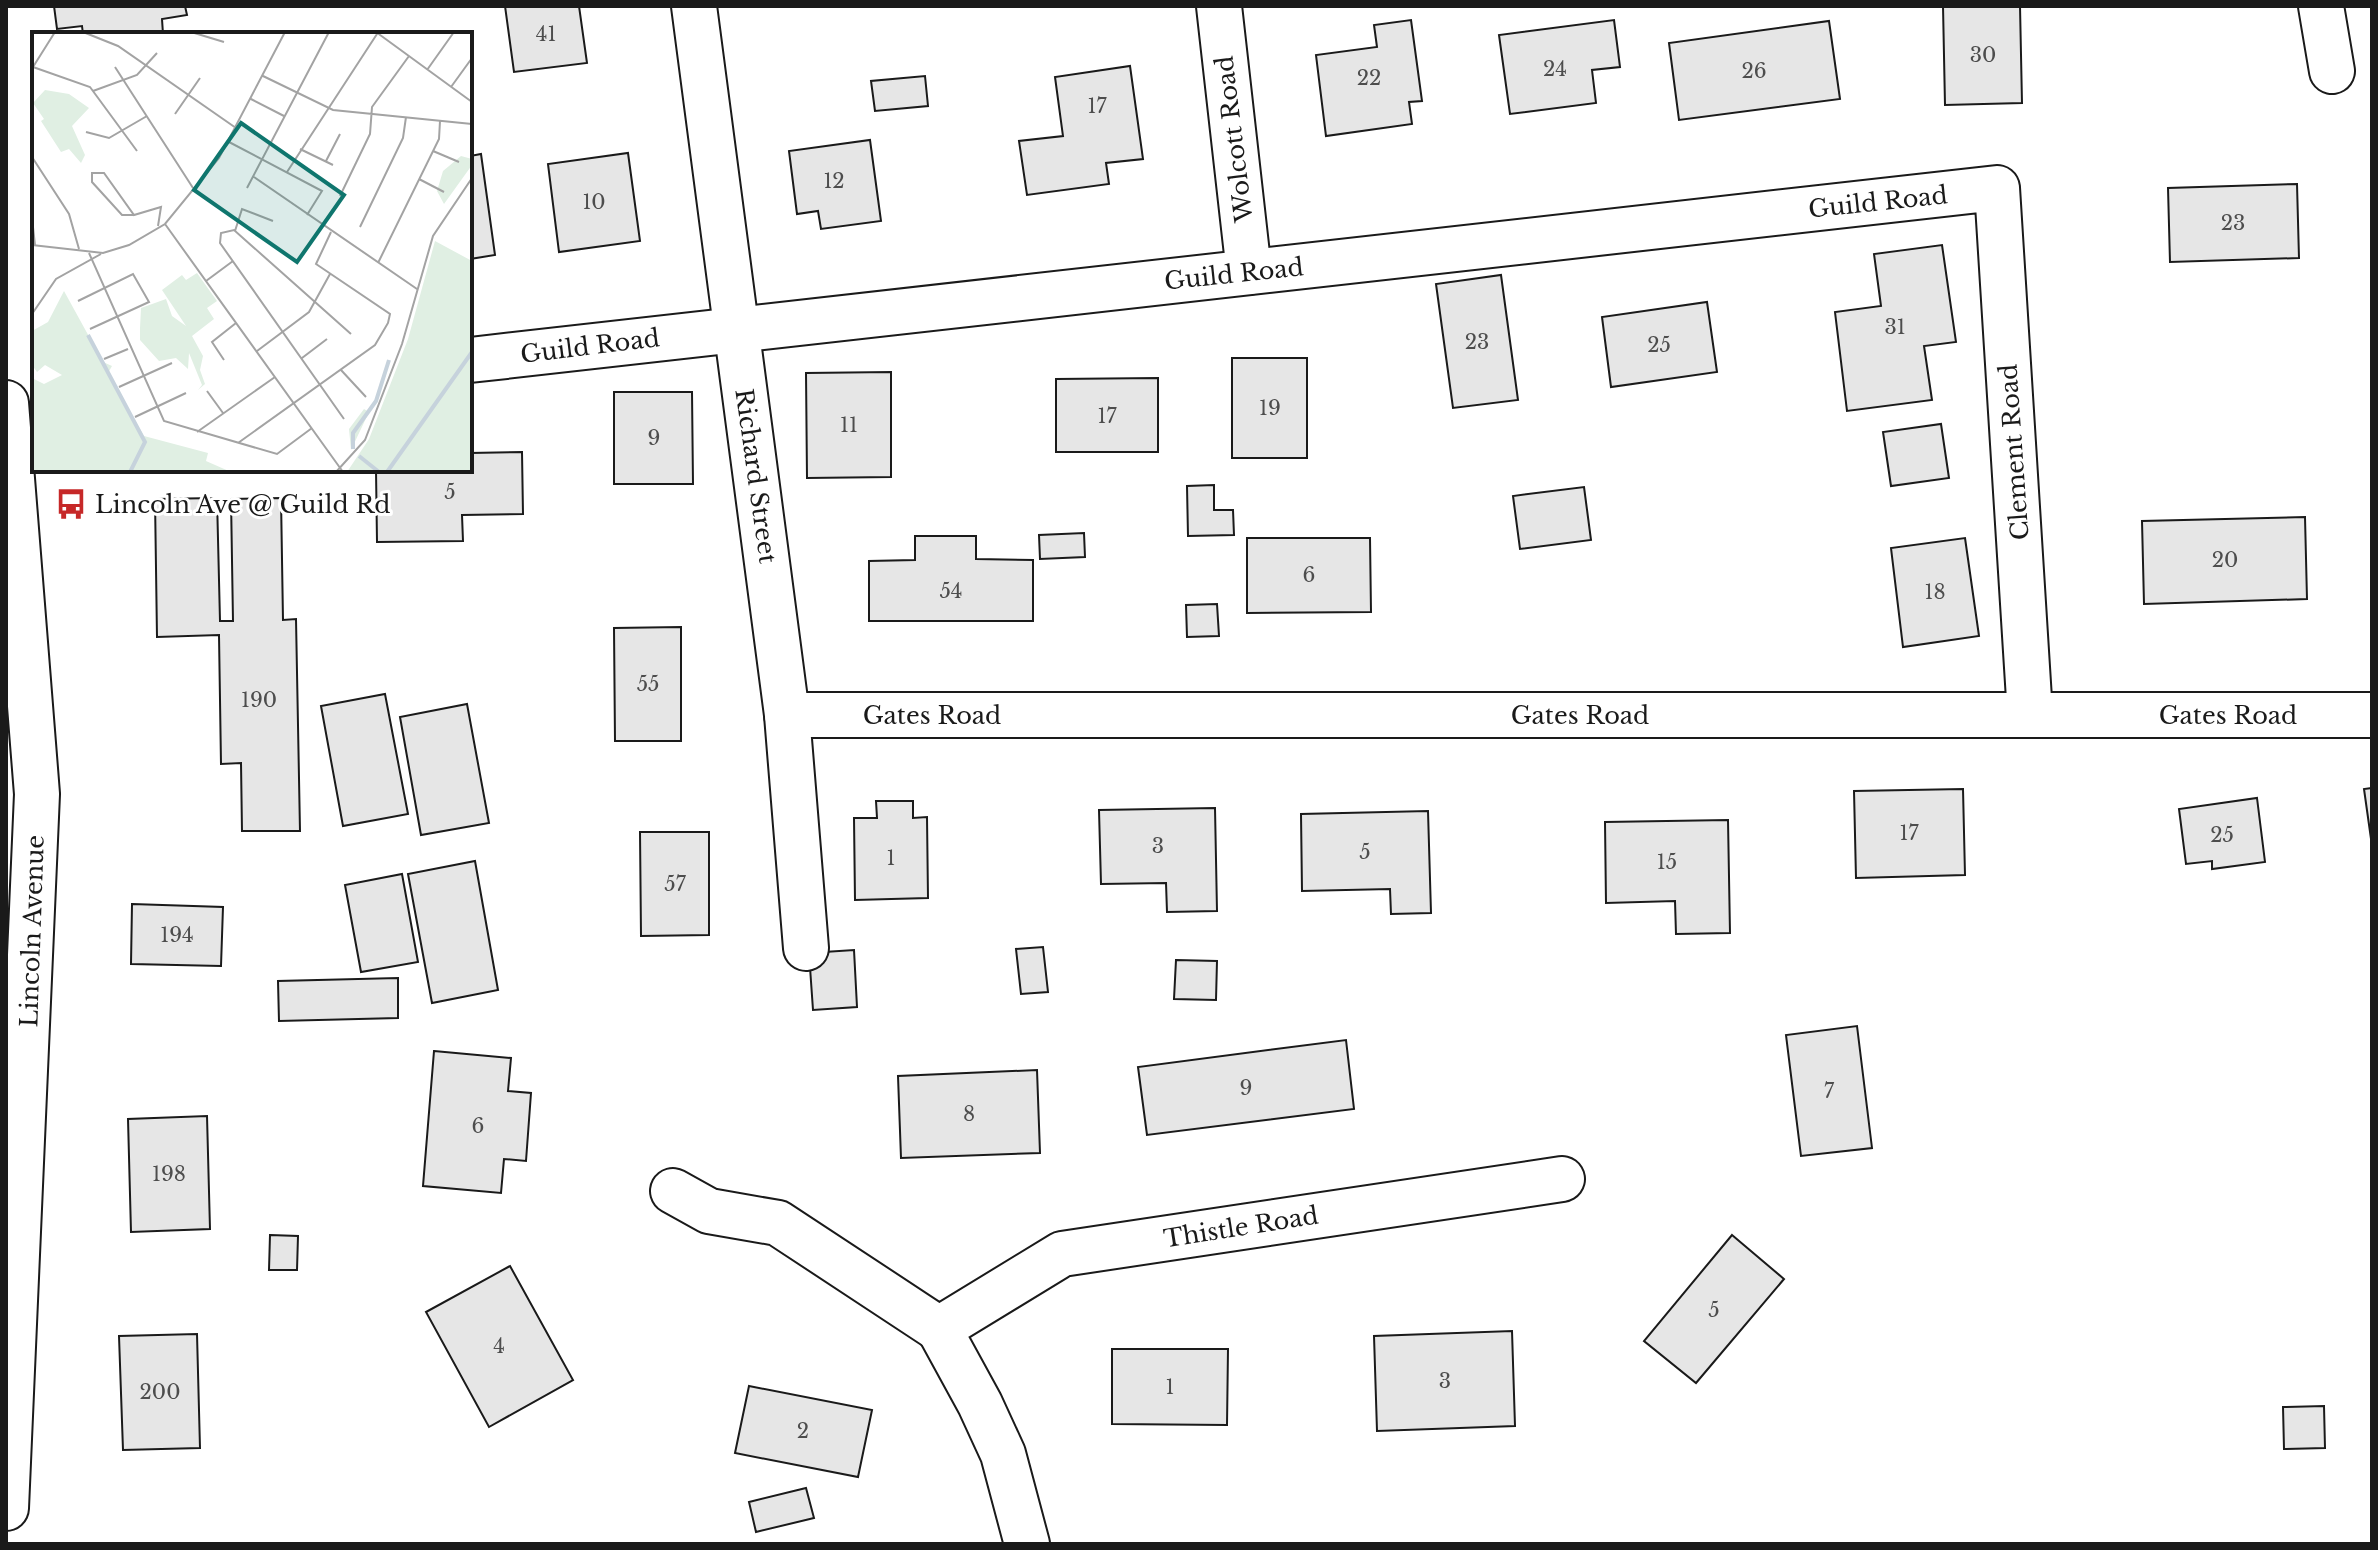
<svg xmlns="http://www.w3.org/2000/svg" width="2378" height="1550" font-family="'Libre Baskerville',serif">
<rect width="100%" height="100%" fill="#fff"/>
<!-- building -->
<g fill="#e6e6e6" stroke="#1a1a1a" stroke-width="2">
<polygon points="54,6 185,6 187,15 162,19 163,34 83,34 82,26 57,29"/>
<polygon points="505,6 579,6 587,63 514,72"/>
<polygon points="1943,6 2020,6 2022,103 1945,105"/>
<polygon points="1411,20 1422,101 1409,102 1412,124 1326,136 1316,55 1377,47 1374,25"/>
<polygon points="1614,20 1620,67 1592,70 1596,103 1510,114 1499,35"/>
<polygon points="1829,21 1840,99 1679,120 1669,43"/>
<polygon points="1130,66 1143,159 1106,163 1109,184 1027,195 1019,141 1063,136 1055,77"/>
<polygon points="925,76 928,106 875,111 871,81"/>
<polygon points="870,140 881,221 821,229 818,211 797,214 789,151"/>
<polygon points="628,153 640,241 559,252 548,164"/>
<polygon points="481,154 495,255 470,259 470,156"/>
<polygon points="2297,184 2299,258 2170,262 2168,188"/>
<polygon points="1942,245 1956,342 1924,346 1932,400 1847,411 1835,312 1881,306 1874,254"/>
<polygon points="1501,275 1518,400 1453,408 1436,284"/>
<polygon points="1707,302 1717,372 1611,387 1602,317"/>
<rect x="1232" y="358" width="75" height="100"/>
<polygon points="891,372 891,477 807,478 806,373"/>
<polygon points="1158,378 1158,452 1056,452 1056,379"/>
<polygon points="614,392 692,392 693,484 614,484"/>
<polygon points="1941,424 1949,478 1891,486 1883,432"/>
<polygon points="522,452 523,514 462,515 463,541 377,542 376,470 470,470 470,453"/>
<polygon points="1214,485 1214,510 1233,510 1234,535 1188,536 1187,486"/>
<polygon points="1584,487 1591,540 1520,549 1513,496"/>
<polygon points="217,498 220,621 233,621 231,499 281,498 283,620 296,619 300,831 242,831 241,763 221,764 219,635 157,637 155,499"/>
<polygon points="2305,517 2307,599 2144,604 2142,521"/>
<polygon points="1084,533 1085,557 1040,559 1039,535"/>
<polygon points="915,536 976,536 976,559 1033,560 1033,621 869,621 869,561 915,560"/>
<polygon points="1247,538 1370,538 1371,612 1247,613"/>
<polygon points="1965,538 1979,636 1903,647 1891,548"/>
<polygon points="1217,604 1219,636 1187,637 1186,605"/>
<polygon points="681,627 681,741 615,741 614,628"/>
<polygon points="385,694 408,814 343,826 321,706"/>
<polygon points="467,704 489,823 421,835 400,717"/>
<polygon points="2372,788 2372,846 2364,789"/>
<polygon points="1963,789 1965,875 1856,878 1854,791"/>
<polygon points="2257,798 2265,862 2212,869 2212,861 2186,864 2179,809"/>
<polygon points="876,801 913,801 913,818 927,817 928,898 855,900 854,818 877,818"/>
<polygon points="1215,808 1217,911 1167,912 1166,883 1101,884 1099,810"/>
<polygon points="1428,811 1431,913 1391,914 1390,889 1302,891 1301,814"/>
<polygon points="1728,820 1730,933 1676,934 1675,901 1606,903 1605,822"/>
<polygon points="640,832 709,832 709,935 641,936"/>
<polygon points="475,861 498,990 432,1003 408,874"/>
<polygon points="402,874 418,962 361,972 345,885"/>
<polygon points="132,904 223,907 221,966 131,964"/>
<polygon points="1043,947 1048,992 1021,994 1016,949"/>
<polygon points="854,950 857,1007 813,1010 809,953"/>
<polygon points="1176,960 1217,961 1216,1000 1174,999"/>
<polygon points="398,978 398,1018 279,1021 278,981"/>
<polygon points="1857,1026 1872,1148 1801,1156 1786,1035"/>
<polygon points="1346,1040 1354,1109 1147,1135 1138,1067"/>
<polygon points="434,1051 511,1058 508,1091 531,1093 526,1161 504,1159 501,1193 423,1186"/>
<polygon points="1037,1070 1040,1153 901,1158 898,1076"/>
<polygon points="207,1116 210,1229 131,1232 128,1119"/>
<polygon points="270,1235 298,1236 297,1270 269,1270"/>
<polygon points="1732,1235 1784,1279 1696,1383 1644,1341"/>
<polygon points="510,1266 573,1380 489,1427 426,1312"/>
<polygon points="1512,1331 1515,1426 1377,1431 1374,1336"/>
<polygon points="197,1334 200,1448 123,1450 119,1336"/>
<polygon points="1112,1349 1228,1349 1227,1425 1112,1424"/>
<polygon points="749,1386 872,1410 858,1477 735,1453"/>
<polygon points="2324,1406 2325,1448 2284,1449 2283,1407"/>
<polygon points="806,1488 814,1518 756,1532 749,1502"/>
</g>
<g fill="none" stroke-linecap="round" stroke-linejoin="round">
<defs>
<g id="street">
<polyline points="694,6 787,715 806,948"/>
<polyline points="1219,6 1249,272"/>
<polyline points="2321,6 2332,71"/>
<polyline points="470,360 1997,188 2030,715"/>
<polyline points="787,715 2372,715"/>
<polyline points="673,1191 709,1211 778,1223 939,1329"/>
<polyline points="1027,1544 1003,1454 980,1404 939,1329 1062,1254 1562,1179"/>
</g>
<polyline id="secondary" points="6,403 37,794 6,1508"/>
</defs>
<!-- street casing -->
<use href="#street" stroke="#1a1a1a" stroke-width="48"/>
<!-- secondary casing -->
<use href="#secondary" stroke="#1a1a1a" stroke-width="48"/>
<!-- street -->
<use href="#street" stroke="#fff" stroke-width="44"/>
<!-- secondary -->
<use href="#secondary" stroke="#fff" stroke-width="44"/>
</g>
<!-- icons -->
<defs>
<symbol id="bus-bare" viewBox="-9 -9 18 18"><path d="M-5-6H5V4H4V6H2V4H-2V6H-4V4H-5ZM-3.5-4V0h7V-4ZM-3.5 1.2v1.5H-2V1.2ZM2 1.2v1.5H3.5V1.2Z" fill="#c62828" stroke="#fff" stroke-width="2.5" paint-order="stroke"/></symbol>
</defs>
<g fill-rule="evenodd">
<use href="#bus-bare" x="49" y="482" width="44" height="44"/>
</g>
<g text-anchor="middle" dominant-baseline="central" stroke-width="6" stroke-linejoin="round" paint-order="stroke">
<!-- number labels -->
<g font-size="20" fill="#4d4d4d">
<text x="546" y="34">41</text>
<text x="1983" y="55">30</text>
<text x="1555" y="69">24</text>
<text x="1754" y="71">26</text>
<text x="1369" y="78">22</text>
<text x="1097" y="106">17</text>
<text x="834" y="181">12</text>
<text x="594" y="202">10</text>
<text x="2233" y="223">23</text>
<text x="1895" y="327">31</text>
<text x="1477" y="342">23</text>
<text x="1659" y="345">25</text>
<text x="1270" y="408">19</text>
<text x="1107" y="416">17</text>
<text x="849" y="425">11</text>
<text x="654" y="438">9</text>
<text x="450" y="492">5</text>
<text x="2225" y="560">20</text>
<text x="1309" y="575">6</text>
<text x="951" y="591">54</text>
<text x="1935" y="592">18</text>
<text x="648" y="684">55</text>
<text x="259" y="700">190</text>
<text x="1909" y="833">17</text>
<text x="2222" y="835">25</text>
<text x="1158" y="846">3</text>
<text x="1365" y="852">5</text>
<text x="891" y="858">1</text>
<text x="1667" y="862">15</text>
<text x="675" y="884">57</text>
<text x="177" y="935">194</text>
<text x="1246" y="1088">9</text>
<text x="1829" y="1091">7</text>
<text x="969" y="1114">8</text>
<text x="478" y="1126">6</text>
<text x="169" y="1174">198</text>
<text x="1714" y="1310">5</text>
<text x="499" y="1346">4</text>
<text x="1445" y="1381">3</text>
<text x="1170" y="1387">1</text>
<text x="160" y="1392">200</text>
<text x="803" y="1431">2</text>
</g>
<!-- street labels -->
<g font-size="24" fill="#1a1a1a" stroke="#fff">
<text transform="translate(1234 139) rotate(-97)">Wolcott Road</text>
<text transform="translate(1878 202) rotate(-6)">Guild Road</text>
<text transform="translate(1234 274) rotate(-6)">Guild Road</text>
<text transform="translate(590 346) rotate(-7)">Guild Road</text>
<text transform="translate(2014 452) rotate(-94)">Clement Road</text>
<text transform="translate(756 476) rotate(82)">Richard Street</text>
<text x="932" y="715">Gates Road</text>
<text x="1580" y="715">Gates Road</text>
<text x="2228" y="715">Gates Road</text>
<text transform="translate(32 931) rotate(-88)">Lincoln Avenue</text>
<text transform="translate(1241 1227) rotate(-9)">Thistle Road</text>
</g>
<!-- poi labels -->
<g font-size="24" fill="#1a1a1a" stroke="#fff" text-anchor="start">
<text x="95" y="504">Lincoln Ave @ Guild Rd</text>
</g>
</g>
<!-- overview -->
<g transform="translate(32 32)">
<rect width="440" height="440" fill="#fff"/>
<path d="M 13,58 L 37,62 L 57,76 L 40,94 L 53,123 L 49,131 L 37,117 L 29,120 L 9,89 L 12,87 L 1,71 ZM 429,124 L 440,127 L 440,133 L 412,172 L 405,159 L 411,139 ZM 403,209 L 440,229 L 440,440 L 315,440 L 337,407 L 376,307 ZM 165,241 L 185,269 L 175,276 L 182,287 L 160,304 L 171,324 L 168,338 L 173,352 L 166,358 L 170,353 L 157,321 L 156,337 L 144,326 L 127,329 L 108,308 L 108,296 L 109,276 L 134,267 L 140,284 L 154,294 L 130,258 L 150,243 L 154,248 ZM 32,259 L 71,330 L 80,334 L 76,341 L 112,404 L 176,421 L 174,429 L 199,440 L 0,440 L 0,346 L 12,352 L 30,343 L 13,333 L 5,340 L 0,333 L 0,299 L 16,290 ZM 332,377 L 337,380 L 319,418 L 317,397 Z" fill="#e0efe3"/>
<path fill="none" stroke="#c6d2dc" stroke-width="4" d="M 56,303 L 113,410 L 98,440M 321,417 L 321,401 L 344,369 L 357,328M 327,424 L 347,440M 355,440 L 440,320"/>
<path fill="none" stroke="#a3a3a3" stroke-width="2" d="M 51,0 L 86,14 L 204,96M 159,0 L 192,10M 344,0 L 440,70M 1,35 L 58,55 L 105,119M 1,35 L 23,0M 83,35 L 161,156M 395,38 L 422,0M 231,44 L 301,78 L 440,92M 419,55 L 440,26M 61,59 L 105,43 L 125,21M 219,67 L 252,84M 143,82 L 168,46M 54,100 L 77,106 L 115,84M 197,110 L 290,159 L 275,183M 268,117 L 301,133M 401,119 L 427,130M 0,125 L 37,182 L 47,217M 294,129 L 308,102M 255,140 L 345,2M 222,145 L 385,257M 387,147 L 412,160M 215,156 L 297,0M 308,164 L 338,102 L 340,75 L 377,24M 102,183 L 90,183 L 60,150 L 60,141 L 72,141 L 102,183 L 129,175 L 126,194M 0,186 L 3,213M 133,192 L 311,440M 328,195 L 371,106 L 374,85M 203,199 L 210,177 L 241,189M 0,213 L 71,221 L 97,213 L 133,192 L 187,126 L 253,0M 57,221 L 132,389 L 245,422 L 280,396M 346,231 L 407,107 L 408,89M 174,249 L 201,229M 46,269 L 101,242 L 117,270 L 58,297M 0,282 L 24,247 L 69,222M 225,319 L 277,280 L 298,242M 270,326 L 295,307M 72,327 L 96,317M 192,328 L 180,310 L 204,291M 309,338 L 334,365M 87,355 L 140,331M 175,359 L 191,381M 103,385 L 154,361M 312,387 L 188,211 L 189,201 L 202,198 L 319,302M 165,400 L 243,345M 206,411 L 343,313 L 356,291 L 358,282 L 284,232 L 299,200M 304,440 L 333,408 L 370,312 L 401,204 L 440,146"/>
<path fill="#0f766e" fill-opacity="0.15" stroke="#0f766e" stroke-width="4" d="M 209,91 L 312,163 L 265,230 L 162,158 Z"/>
<rect width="440" height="440" fill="none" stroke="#1a1a1a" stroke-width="4"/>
</g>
<!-- border -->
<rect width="2378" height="1550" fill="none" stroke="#1a1a1a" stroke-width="16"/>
</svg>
